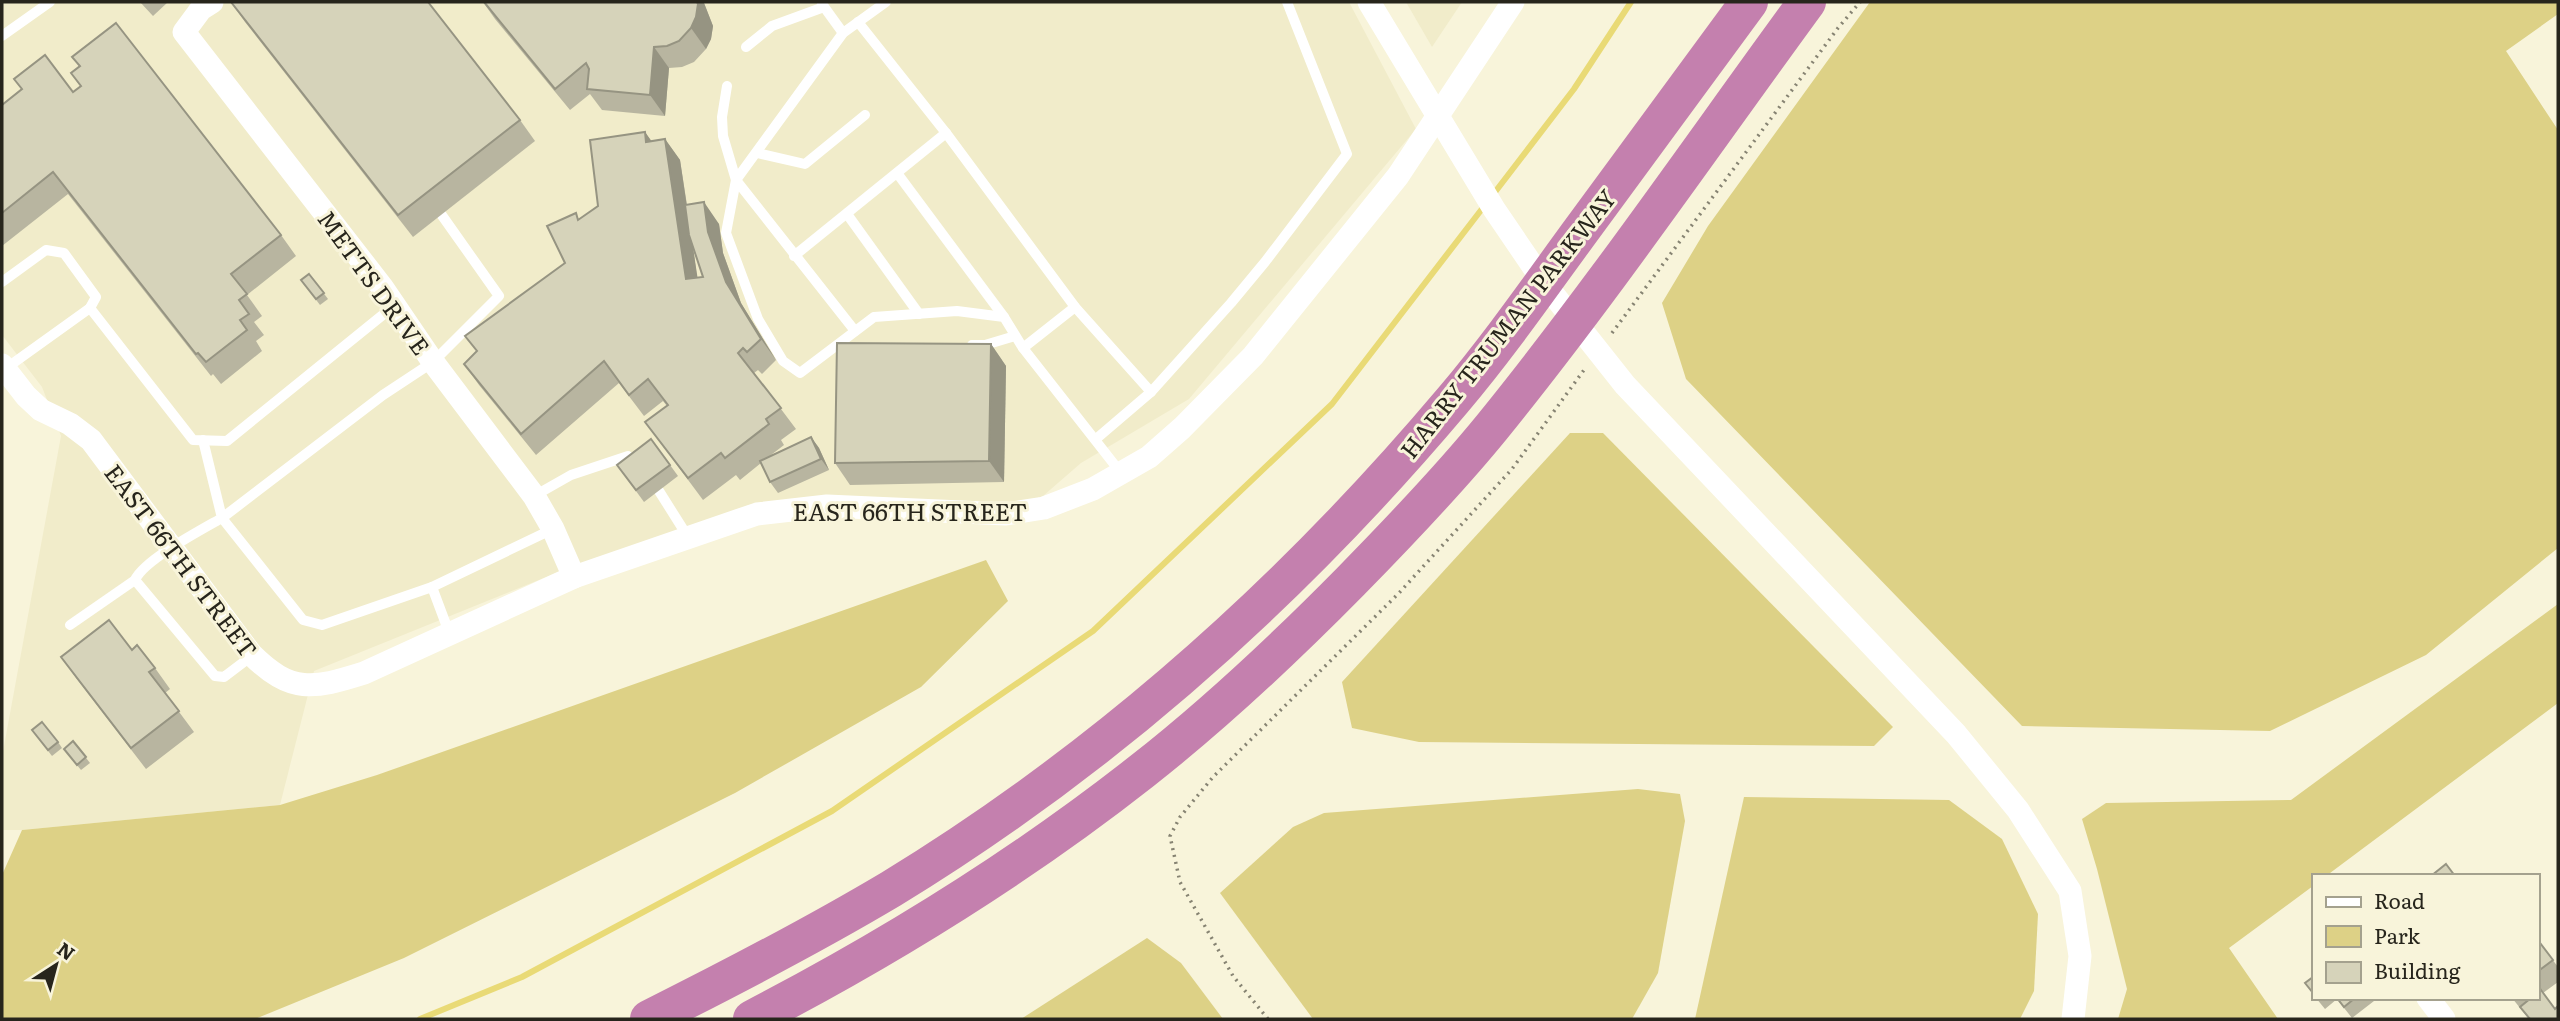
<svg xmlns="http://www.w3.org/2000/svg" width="2560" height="1021" font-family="Literata,serif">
<rect width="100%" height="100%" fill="#f8f4da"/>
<!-- built -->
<g fill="#f1ecca">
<polygon points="2,2 1349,2 1416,129 1189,399 1081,463 1043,496 1019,505 761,502 561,571 314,671 280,805 22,830 2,830 2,757 61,436 42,387 2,335"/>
<polygon points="1406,2 1462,2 1432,47"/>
</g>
<!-- green -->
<g fill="#ddd186">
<polygon points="1870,2 2558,2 2558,14 2506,51 2558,130 2558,548 2426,655 2270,731 2022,726 1686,379 1662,303 1708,226"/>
<polygon points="1570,433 1603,433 1893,727 1874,746 1419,742 1352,728 1342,682"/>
<polygon points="986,560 1008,601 921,687 735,793 404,958 255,1019 2,1019 2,875 22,830 280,805 377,775"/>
<polygon points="2558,604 2558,703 2326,876 2313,876 2313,886 2229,948 2278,1019 2118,1019 2127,989 2097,869 2082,819 2106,803 2291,800"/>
<polygon points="1638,789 1680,794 1685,821 1658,973 1632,1019 1313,1019 1220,893 1293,827 1324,813"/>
<polygon points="1744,797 1949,800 2002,839 2038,914 2034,991 2020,1019 1695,1019"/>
<polygon points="1147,938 1181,963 1223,1019 1021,1019"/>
</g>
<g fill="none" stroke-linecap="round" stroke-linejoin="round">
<!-- stream -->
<g stroke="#e9da76" stroke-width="6">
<polyline points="1492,196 1574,89 1631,2"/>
<polyline points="420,1019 522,977 832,811 1093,631 1332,404 1485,205"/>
</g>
<!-- path -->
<g stroke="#868372" stroke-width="3.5" stroke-dasharray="2 5" stroke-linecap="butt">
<polyline points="1612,333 1838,28 1860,2"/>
<polyline points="1268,1019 1233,976 1180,882 1170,836 1180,817 1213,777 1399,593 1512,469 1584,370"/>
</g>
<!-- service -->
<g stroke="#fff" stroke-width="10">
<polyline points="886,2 843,33 736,180 726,233 758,319 783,361 800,373 874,317 957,311 1004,317 1023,348 1121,473"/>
<polyline points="822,4 843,33"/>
<polyline points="858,22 946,133 1075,307 1151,392"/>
<polyline points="2,36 50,2"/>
<polyline points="746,47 772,26 824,7"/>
<polyline points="727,86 722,117 723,136 736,180 855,331"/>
<polyline points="757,153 805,164 865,115"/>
<polyline points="897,173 1004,317"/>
<polyline points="441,214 499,296 433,362 383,395 222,518 303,620 322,625 432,587 450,635"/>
<polyline points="847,214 919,314"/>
<polyline points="794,256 946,133"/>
<polyline points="2,282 46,250 64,253 96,297 90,308 193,440 227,441 395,305"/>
<polyline points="972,345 985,345 1015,336"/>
<polyline points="1023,348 1075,307"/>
<polyline points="5,369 90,308"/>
<polyline points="1096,439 1151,392 1231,303 1265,262 1347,154 1287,2"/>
<polyline points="659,491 688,537"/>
<polyline points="534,496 571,475 628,456 639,465"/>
<polyline points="135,580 215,676 224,677 253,655"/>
<polyline points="432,587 553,529"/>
<path d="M 70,625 L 135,580 C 144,560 201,530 222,518 L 203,440"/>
</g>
<!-- minor -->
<g stroke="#fff" stroke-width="23">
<polyline points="212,2 201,9 184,32 382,287 433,362 534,496 553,529 574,577"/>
<polyline points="1369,2 1494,209 1545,284 1625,385 1956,734 2018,810 2070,891 2080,956 2073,1019"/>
<path d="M 2,365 L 26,396 L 41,410 L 70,424 L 91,440 L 251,654 C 291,694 313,689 364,673 L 574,577 L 757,514 L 827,506 L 1006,514 L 1044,508 L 1093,489 L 1149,457 L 1182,428 L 1253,356 L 1398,176 L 1513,2"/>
<polyline points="2428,998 2444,1019"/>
</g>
<!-- motorway -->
<g stroke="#c480ae" stroke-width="38">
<path d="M 649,1019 C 731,978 812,936 891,889 C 1104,759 1292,591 1453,400 C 1497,348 1537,291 1577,236 C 1634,158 1692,80 1749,2"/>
<path d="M 752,1019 C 889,948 1020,867 1142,771 C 1216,713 1285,648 1351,581 C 1400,531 1448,481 1492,427 C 1603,290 1703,144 1807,2"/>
</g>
</g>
<!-- wall -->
<g fill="#b8b5a0" fill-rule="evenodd">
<polygon points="140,2 168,2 153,16"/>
<polygon points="231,2 520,120 535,141 413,237 245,22"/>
<polygon points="483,2 706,2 704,3 713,26 711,39 706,49 694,62 682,67 669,68 665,116 602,110 590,94 570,110 495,19"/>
<polygon points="72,57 281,235 296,256 247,295 262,316 254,322 264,335 256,341 262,351 221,384 213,374 211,376 68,194 2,246 2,105 21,89 14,79 73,92 80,86 71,73 79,66"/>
<path d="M 645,132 L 651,141 L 665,139 L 680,160 L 687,205 L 719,224 L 723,253 L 741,303 L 776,360 L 762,374 L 758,370 L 754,373 L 796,429 L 781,440 L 784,445 L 771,455 L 811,437 L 819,448 L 829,470 L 778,493 L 770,482 L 761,463 L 740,480 L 736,475 L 703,500 L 645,422 L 667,406 L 663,401 L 644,416 L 619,383 L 536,455 L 479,385 L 464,364 L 565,263 ZM 693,247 L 703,277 L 697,278 Z"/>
<polygon points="309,274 328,299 320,305 305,285"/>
<polygon points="991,344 1006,366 1004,482 850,485 835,463"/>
<polygon points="617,465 670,465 678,476 644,502"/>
<polygon points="132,650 155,668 170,689 165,693 194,732 146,769 76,678 61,657"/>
<polygon points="32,730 58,742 62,748 52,756"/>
<polygon points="73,741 90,763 81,770 64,749"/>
<polygon points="2537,939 2558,967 2558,982 2543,993 2558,1019 2529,1019 2512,998 2537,998"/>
<polygon points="2316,998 2373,998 2374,1001 2352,1018 2337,999 2325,1009"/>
</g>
<!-- shaded-wall -->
<g fill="#969482">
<polygon points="697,2 702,2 704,3 713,26 711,39 706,49 691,28"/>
<polygon points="654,47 669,68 665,116 650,95"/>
<polygon points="645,132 660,153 646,142"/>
<polygon points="665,139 680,160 701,301 686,279"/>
<polygon points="704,202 719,224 723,253 741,303 776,360 761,339 726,282 708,232"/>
<polygon points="991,344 1006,366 1004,482 989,461"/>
<polygon points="811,437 819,448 829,470 821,459"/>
</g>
<!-- building -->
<g fill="#d6d3ba" stroke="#969482" stroke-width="2">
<polygon points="231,2 428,2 520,120 398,215"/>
<polygon points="484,2 697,2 698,4 696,17 691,28 679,41 667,46 654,47 650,95 587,89 589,69 586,63 555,89"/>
<polygon points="116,23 281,235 231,274 247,294 239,300 249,314 240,320 247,330 206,362 198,353 196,354 53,172 2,213 2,105 22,89 14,79 45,55 73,92 81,86 71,73 80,66 72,57"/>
<polygon points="645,132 646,142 665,139 686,279 703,277 689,235 685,205 704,202 708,232 726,282 761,339 747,352 743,348 738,353 781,408 766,419 769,424 725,458 721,453 688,478 645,422 668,405 648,379 629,395 604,361 521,434 464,364 477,351 465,336 565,263 547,226 576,213 578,220 598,206 590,140"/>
<polygon points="309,274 324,293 316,299 301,280"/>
<polygon points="837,343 991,344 989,461 835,463"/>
<polygon points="811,437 821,459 770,482 760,461"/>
<polygon points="651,439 670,465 636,490 617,465"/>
<polygon points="109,620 132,650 137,645 155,668 149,672 179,711 131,748 61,657"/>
<polygon points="42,722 58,742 48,750 32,730"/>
<polygon points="73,741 86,757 77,765 64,749"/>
<polygon points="2446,864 2455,876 2431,876"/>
<polygon points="2537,939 2553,960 2537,972"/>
<polygon points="2313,977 2313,993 2305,983"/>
<polygon points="2541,990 2555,1009 2558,1006 2558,1019 2530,1019 2520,1007 2531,998 2537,998 2537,993"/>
<polygon points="2337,998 2355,998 2344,1007"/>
</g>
<g text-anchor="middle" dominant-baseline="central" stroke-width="6" stroke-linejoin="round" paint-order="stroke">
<!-- street labels -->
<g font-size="24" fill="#27251c" stroke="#f8f4da">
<text transform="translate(375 282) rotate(54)">METTS DRIVE</text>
<text transform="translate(1507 323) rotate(-52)">HARRY TRUMAN PARKWAY</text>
<text x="910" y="510">EAST 66TH STREET</text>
<text transform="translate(182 560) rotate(53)">EAST 66TH STREET</text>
</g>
</g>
<!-- border -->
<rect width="2560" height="1021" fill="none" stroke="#27251c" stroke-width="7"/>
<!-- legend -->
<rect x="2312" y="874" width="228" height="126" fill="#f8f4da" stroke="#a4a18e" stroke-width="2"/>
<rect x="2326" y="897" width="35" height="10" fill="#ffffff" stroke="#a4a18e" stroke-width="2"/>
<text x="2374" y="909" font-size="21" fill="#27251c">Road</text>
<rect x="2326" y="926" width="35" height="21" fill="#ddd186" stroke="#a4a18e" stroke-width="2"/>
<text x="2374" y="944" font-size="21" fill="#27251c">Park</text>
<rect x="2326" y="962" width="35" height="21" fill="#d6d3ba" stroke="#a4a18e" stroke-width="2"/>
<text x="2374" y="979" font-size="21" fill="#27251c">Building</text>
<!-- north arrow -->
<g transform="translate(56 965) rotate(36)" stroke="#f8f4da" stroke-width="5" paint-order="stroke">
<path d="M0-5L12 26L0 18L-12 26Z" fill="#27251c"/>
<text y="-10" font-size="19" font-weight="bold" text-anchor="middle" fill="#27251c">N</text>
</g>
</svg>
